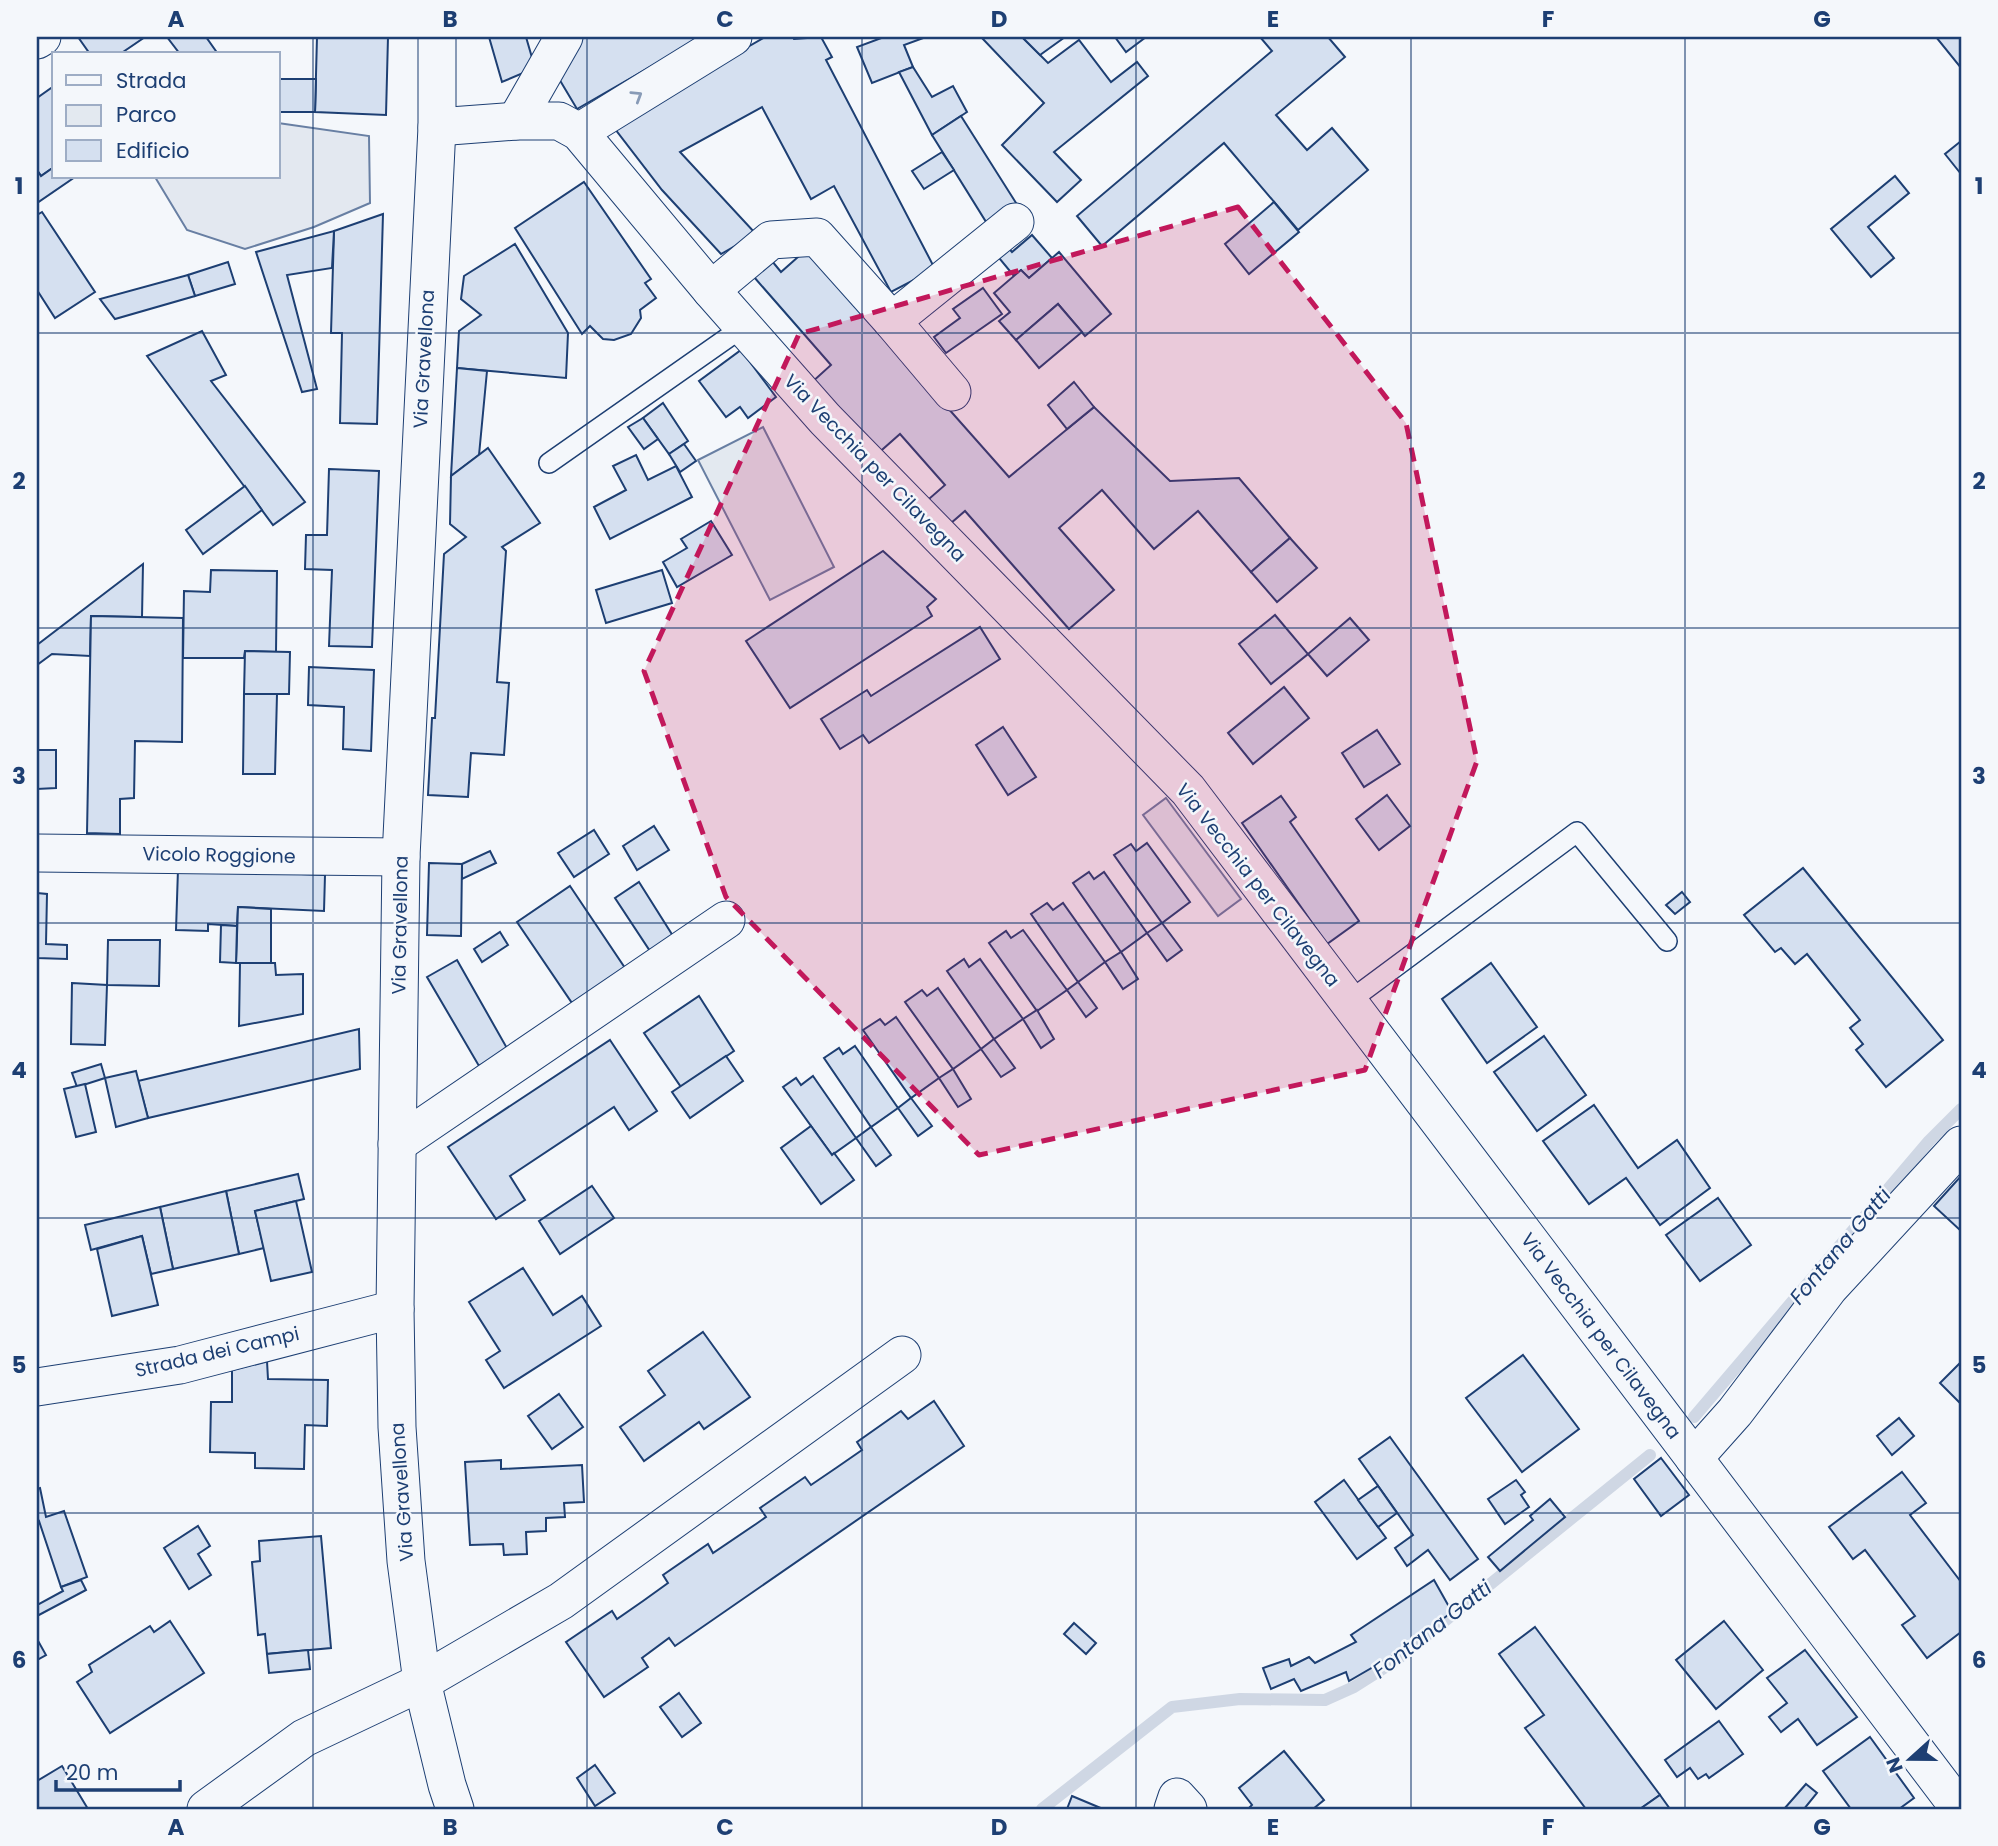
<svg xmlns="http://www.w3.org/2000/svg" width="1998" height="1846" font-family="Poppins,sans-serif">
<rect width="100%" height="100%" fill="#f4f7fb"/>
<!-- green -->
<polygon fill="#e3e9f0" stroke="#687fa3" stroke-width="2" points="763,427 834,567 770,600 698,460"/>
<!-- parking -->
<g fill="#e3e8f0" stroke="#687fa3" stroke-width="2">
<polygon points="278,123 369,136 370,203 314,227 245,249 187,230 155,177 278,177"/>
<polygon points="1166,798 1241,899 1218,916 1143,815"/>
</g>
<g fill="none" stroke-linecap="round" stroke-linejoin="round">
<!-- stream -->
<g stroke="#cfd7e4" stroke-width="12">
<polyline points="1694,1417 1929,1141 1961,1109"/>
<polyline points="1042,1809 1172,1707 1240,1699 1325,1700 1354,1687 1395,1661 1650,1455"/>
</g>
</g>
<!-- building -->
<g fill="#d5e0f0" stroke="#1d3f73" stroke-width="2">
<polygon points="78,37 145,37 120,54 90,54"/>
<polygon points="167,37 206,37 218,54 180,54"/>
<polygon points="317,37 388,37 386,115 315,112"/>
<polygon points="489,37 526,37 535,68 502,82"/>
<polygon points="572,37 702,37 577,109 552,67"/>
<polygon points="765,37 793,37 794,39 821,37 832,57 826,60 935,269 891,292 834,186 811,199 762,107 680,152 756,234 721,254 662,190 612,125"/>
<polygon points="884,37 926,37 904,45 913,67 872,83 857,47"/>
<polygon points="981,37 1022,37 1048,63 1079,40 1111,82 1137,62 1148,76 1054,152 1081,180 1057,202 1002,145 1044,103"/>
<polygon points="1022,37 1065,37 1040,55"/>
<polygon points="1115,37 1146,37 1126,52"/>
<polygon points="1260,37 1328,37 1345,57 1276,115 1307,150 1332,128 1368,170 1298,230 1224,143 1102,246 1077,216 1272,51"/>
<polygon points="1936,37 1961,37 1961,68"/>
<polygon points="913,67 932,97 953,86 967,112 932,135 899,72"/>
<polygon points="278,79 316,79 315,112 278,112"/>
<polygon points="54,86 54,167 41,176 37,170 37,98"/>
<polygon points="961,116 1018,206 988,225 932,135"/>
<polygon points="1961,141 1961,174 1945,154"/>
<polygon points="942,152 954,170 924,189 912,171"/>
<polygon points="54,167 54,177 75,177 37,203 37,170 41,176"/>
<polygon points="1895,176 1909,193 1868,227 1894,258 1871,277 1831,229"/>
<polygon points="584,182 651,279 645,283 656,298 640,310 641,318 631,334 614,340 603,339 590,326 582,334 515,228"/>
<polygon points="1274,202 1299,232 1249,274 1225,244"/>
<polygon points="42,212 95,292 55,318 37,290 37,215"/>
<polygon points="383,214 377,424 340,423 342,333 331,333 334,231"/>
<polygon points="334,231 332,268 287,275 317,389 302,392 256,252"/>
<polygon points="1032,235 1052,258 1029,278 1021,270 1014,276 995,253 1005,244 1012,252"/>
<polygon points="515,244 568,333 566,378 457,368 459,331 481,315 461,299 464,276"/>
<polygon points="807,249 1009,477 1094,407 1170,481 1239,478 1290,538 1251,572 1198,511 1154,549 1102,490 1059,528 1114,590 1069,629 965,511 943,530 922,505 945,485 900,434 875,456 811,383 831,365 754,277 772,261 781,272"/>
<polygon points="1059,252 1111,314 1085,336 1058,304 1016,340 999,321 1010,312 994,293 1021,270 1029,278"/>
<polygon points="228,262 235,284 195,296 188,275"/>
<polygon points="188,275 195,296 115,319 100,299"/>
<polygon points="983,288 1002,314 946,353 934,337 960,318 953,309"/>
<polygon points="1058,304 1082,332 1039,368 1016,340"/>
<polygon points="202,331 226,375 211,381 305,502 273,525 147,356"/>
<polygon points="741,350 776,397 748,418 740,407 726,417 699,381"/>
<polygon points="457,368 487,371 479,455 451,476"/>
<polygon points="1074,382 1094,407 1067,429 1048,405"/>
<polygon points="663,403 688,441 669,454 643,418"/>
<polygon points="643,418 658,439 644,449 628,427"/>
<polygon points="684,444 696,461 680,472 669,454"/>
<polygon points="488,448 540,523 502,547 506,551 497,682 509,683 504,755 471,753 468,797 428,795 432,718 435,718 444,554 466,537 450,524 451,476"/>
<polygon points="636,455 648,480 676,466 692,497 610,539 594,507 626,490 613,466"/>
<polygon points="329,469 379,471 372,647 329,646 332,570 305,569 306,535 327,535"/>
<polygon points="245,486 262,510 203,554 186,530"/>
<polygon points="711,521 732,555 677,587 663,562 687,548 681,539"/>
<polygon points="1290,538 1317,568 1277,602 1251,572"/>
<polygon points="883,551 936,599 927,607 932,616 790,708 746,641"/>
<polygon points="143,564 142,617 91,616 90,656 52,654 37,665 37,645"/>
<polygon points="211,570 277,571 276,652 245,651 244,658 183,658 184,591 210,592"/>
<polygon points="662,570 672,603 606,623 596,590"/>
<polygon points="1275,615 1308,654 1271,684 1239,644"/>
<polygon points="91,616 183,618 182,742 135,741 134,798 120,799 120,834 87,833"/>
<polygon points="1350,618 1369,640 1327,676 1308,654"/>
<polygon points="980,627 1000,659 869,743 863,735 840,749 821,719 867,690 871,696"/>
<polygon points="245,651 290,652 289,694 244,694"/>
<polygon points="309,667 374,670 371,751 343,749 344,707 308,705"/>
<polygon points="1284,687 1309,718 1253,764 1228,733"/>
<polygon points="244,694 277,694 275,774 243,774"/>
<polygon points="1003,727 1036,777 1008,795 976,745"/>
<polygon points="1377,730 1400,764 1364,787 1342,753"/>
<polygon points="37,750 56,750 56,788 37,789"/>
<polygon points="1387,795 1410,826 1379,850 1356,819"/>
<polygon points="1281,796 1296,817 1290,822 1359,921 1327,944 1242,823"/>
<polygon points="654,826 669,850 637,870 623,846"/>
<polygon points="594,830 609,854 574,877 558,853"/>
<polygon points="1147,843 1190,902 1162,923 1114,855 1131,844 1136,851"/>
<polygon points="490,851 496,863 462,879 462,864"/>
<polygon points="429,863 462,864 461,936 427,935"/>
<polygon points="1803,868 1943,1040 1886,1087 1856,1050 1863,1044 1850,1028 1860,1020 1807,954 1795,964 1781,948 1775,952 1744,915"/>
<polygon points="178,869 325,875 324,911 238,907 237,926 208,924 208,931 176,930"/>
<polygon points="1089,872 1094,879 1104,872 1147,933 1121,952 1073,883"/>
<polygon points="639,882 673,936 650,951 615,898"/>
<polygon points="570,886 625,968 572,1003 517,922"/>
<polygon points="1682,892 1690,902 1675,914 1666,905"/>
<polygon points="37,893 47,894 46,944 67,945 67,959 37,958"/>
<polygon points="1047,903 1053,910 1063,903 1105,962 1078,982 1031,914"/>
<polygon points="238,907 271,909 271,963 236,963"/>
<polygon points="1162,923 1182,950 1167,961 1147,933"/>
<polygon points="221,925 237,926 236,963 220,962"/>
<polygon points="1023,930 1067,990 1037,1011 989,943 1006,931 1011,938"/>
<polygon points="500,932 508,945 482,962 474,949"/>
<polygon points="108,940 160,940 159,986 107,985"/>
<polygon points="1121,952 1138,979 1123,989 1105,962"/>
<polygon points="964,959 969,967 980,959 1023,1019 994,1039 947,971"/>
<polygon points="457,960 508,1050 479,1066 427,977"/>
<polygon points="240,963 275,963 276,975 303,974 303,1014 239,1026"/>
<polygon points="1491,963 1537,1027 1487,1063 1442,999"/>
<polygon points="1078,982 1097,1008 1086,1017 1067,990"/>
<polygon points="72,983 107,985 105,1045 71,1044"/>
<polygon points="938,988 981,1049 953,1069 905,1002 922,990 927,996"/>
<polygon points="699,996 734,1051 681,1087 644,1033"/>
<polygon points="1037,1010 1054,1039 1041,1048 1023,1019"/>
<polygon points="896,1017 939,1078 911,1098 863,1030 880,1019 885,1025"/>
<polygon points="359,1029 360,1069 148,1118 138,1081"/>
<polygon points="1544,1036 1586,1095 1537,1131 1494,1072"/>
<polygon points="994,1039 1015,1068 1001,1077 981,1049"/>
<polygon points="610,1040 657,1111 629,1130 614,1107 510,1176 525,1200 496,1219 448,1147"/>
<polygon points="855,1046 898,1108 871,1127 824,1058 839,1048 843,1054"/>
<polygon points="726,1056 743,1081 690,1118 672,1092"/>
<polygon points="101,1064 105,1078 77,1087 72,1073"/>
<polygon points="953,1069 971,1099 958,1107 939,1078"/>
<polygon points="136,1071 148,1118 116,1127 105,1078"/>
<polygon points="813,1076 856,1138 832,1155 783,1087 796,1078 801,1085"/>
<polygon points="85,1084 96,1132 76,1137 64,1089"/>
<polygon points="911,1098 932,1126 918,1136 898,1108"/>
<polygon points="1594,1105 1638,1168 1677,1140 1710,1188 1660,1225 1626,1178 1589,1204 1543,1141"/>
<polygon points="811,1126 832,1155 834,1153 854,1180 821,1204 781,1148"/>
<polygon points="871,1127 891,1155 876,1166 856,1138"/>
<polygon points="298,1174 304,1199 255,1211 264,1248 239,1254 226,1191"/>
<polygon points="1961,1176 1961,1231 1934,1206"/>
<polygon points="592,1186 614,1218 560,1254 539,1221"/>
<polygon points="226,1191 239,1254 173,1269 160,1207"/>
<polygon points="1718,1198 1751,1245 1700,1281 1666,1235"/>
<polygon points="296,1201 312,1272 271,1281 255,1211"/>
<polygon points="160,1207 173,1269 151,1274 142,1236 91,1250 85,1225"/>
<polygon points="142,1236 158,1305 112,1316 97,1249"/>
<polygon points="523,1268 553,1315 582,1296 601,1326 504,1388 486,1360 500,1351 469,1302"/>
<polygon points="703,1332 750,1397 704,1429 699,1422 644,1461 620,1427 665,1395 648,1371"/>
<polygon points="1523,1355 1579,1429 1522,1472 1466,1398"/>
<polygon points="267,1361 268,1379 328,1380 327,1426 305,1425 304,1469 255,1468 255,1453 210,1452 211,1402 232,1402 232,1370"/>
<polygon points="1961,1362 1961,1402 1960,1403 1940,1383"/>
<polygon points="559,1394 583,1427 552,1449 528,1416"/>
<polygon points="934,1401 964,1446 675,1646 669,1638 642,1658 648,1667 604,1697 566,1642 612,1611 617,1619 643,1601 668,1583 663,1575 708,1544 713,1553 756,1524 766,1517 760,1508 805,1477 811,1485 836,1468 862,1450 857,1442 901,1411 908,1419"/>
<polygon points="1899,1418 1914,1436 1892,1455 1877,1436"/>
<polygon points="1390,1437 1478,1559 1450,1580 1428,1550 1407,1566 1395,1548 1413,1535 1359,1459"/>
<polygon points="1661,1458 1689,1495 1661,1516 1634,1479"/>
<polygon points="501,1460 501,1469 582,1465 584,1502 564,1503 565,1517 546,1518 546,1531 526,1532 527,1554 504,1555 503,1544 470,1545 465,1462"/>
<polygon points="1902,1472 1926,1503 1910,1515 1961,1582 1961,1632 1927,1658 1902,1625 1915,1616 1865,1550 1853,1559 1829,1527"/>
<polygon points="1344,1480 1386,1538 1357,1559 1315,1502"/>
<polygon points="1516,1480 1525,1492 1521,1495 1529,1507 1505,1524 1488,1499"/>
<polygon points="1378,1486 1397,1513 1378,1527 1358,1500"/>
<polygon points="40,1488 46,1517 64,1511 87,1577 61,1587 39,1521 37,1522 37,1489"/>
<polygon points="1550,1499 1565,1517 1500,1571 1488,1557 1533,1520 1530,1516"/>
<polygon points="198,1526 210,1546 198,1554 211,1575 189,1589 164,1548"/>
<polygon points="321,1536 331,1648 267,1654 265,1634 258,1635 252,1562 260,1561 259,1541"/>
<polygon points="81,1580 86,1590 37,1616 37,1605 63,1591 61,1587"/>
<polygon points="1434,1580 1452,1612 1399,1652 1349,1681 1346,1672 1301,1691 1294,1679 1271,1689 1263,1668 1289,1659 1291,1666 1309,1657 1315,1663 1356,1642 1351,1635"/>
<polygon points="170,1621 204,1673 110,1733 77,1682 92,1672 89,1665 150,1626 154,1632"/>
<polygon points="1724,1621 1763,1670 1716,1709 1676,1660"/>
<polygon points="1074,1623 1096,1643 1086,1654 1064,1634"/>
<polygon points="1535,1627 1660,1795 1640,1809 1586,1809 1525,1728 1544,1715 1499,1654"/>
<polygon points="37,1639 46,1655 37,1660"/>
<polygon points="308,1650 310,1669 269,1673 267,1654"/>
<polygon points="1805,1650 1857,1717 1817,1745 1798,1719 1781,1732 1769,1717 1787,1703 1767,1678"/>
<polygon points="679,1693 701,1723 682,1737 660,1707"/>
<polygon points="1719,1721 1743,1754 1709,1778 1706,1774 1698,1779 1690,1768 1677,1777 1665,1760"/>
<polygon points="1870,1737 1914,1798 1899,1809 1851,1809 1823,1771"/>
<polygon points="1284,1751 1324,1800 1313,1809 1248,1809 1252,1805 1239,1788"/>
<polygon points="595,1765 615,1793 595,1806 577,1778"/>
<polygon points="62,1766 88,1809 37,1809 37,1781"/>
<polygon points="1806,1784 1817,1793 1804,1809 1784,1809"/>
<polygon points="1660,1795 1670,1809 1640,1809"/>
<polygon points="1072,1796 1103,1809 1067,1809"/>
</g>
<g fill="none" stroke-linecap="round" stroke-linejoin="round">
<defs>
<g id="service">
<polyline points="549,463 743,327"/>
<polyline points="1348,1002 1577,832 1667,941"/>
</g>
<g id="minor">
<polyline points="437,37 437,127 401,857 395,1309 397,1427 406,1561 422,1682 447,1785 455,1809"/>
<polyline points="37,40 42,37"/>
<polyline points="516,121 564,37"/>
<polyline points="437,127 516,121 559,121 579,132 711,290 825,419 1188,790 1960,1809"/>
<polyline points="579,132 733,37"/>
<polyline points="711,290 771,240 817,237 892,321 1015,222"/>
<polyline points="892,321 952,392"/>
<polyline points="37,853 401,857"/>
<polyline points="397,1144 726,920"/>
<polyline points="37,1387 180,1365 395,1309"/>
<polyline points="1694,1458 1735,1412 1829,1288 1961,1145"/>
<polyline points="206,1809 304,1738 422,1682 561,1601 902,1355"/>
<polyline points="1173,1809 1177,1797 1188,1809"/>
</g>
</defs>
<!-- service casing -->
<use href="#service" stroke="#1d3f73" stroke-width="22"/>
<!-- minor casing -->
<use href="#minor" stroke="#1d3f73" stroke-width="39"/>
<!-- service -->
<use href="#service" stroke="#f4f7fb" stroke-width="19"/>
<!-- minor -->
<use href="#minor" stroke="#f4f7fb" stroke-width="37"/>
</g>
<!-- one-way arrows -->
<defs><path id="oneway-chevron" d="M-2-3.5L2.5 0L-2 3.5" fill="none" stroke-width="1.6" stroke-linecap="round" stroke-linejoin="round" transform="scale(1.75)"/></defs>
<use stroke="#889bb7" href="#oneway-chevron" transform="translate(637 96) rotate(-32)"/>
<!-- marked area -->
<path fill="#c2185b" fill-opacity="0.2" stroke="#c2185b" stroke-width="5" stroke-dasharray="14 9" stroke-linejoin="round" d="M 1238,207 L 1406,423 L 1477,761 L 1365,1070 L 979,1155 L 726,897 L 644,671 L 799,334 Z"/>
<!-- grid -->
<path fill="none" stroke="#1d3f73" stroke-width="2" stroke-opacity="0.55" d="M 313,37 L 313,1809M 587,37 L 587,1809M 862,37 L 862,1809M 1136,37 L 1136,1809M 1411,37 L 1411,1809M 1685,37 L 1685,1809M 37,333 L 1961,333M 37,628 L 1961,628M 37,923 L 1961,923M 37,1218 L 1961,1218M 37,1513 L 1961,1513"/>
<g text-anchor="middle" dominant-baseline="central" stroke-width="5" stroke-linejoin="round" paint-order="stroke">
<!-- street labels -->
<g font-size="19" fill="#1d3f73" stroke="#f4f7fb">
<text transform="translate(424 359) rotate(-87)">Via Gravellona</text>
<text transform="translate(875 468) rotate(46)">Via Vecchia per Cilavegna</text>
<text transform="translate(219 855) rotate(1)">Vicolo Roggione</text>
<text transform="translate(1258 885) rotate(52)">Via Vecchia per Cilavegna</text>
<text transform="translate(400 925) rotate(-89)">Via Gravellona</text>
<text transform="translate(1601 1336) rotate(53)">Via Vecchia per Cilavegna</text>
<text transform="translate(217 1352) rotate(-13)">Strada dei Campi</text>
<text transform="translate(402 1492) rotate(-94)">Via Gravellona</text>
</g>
<!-- water labels -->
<g font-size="21" font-style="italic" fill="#1d3f73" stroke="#f4f7fb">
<text transform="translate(1840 1246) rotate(-50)">Fontana Gatti</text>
<text transform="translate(1432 1629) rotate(-38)">Fontana Gatti</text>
</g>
</g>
<!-- border -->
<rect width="1998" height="1846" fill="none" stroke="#f4f7fb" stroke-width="77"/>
<!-- legend -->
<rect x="52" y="52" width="228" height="126" fill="#f4f7fb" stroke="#9eadc5" stroke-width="2"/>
<rect x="66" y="75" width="35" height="10" fill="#f4f7fb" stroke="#9eadc5" stroke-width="2"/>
<text x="116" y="88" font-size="21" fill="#1d3f73">Strada</text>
<rect x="66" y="105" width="35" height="21" fill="#e3e9f0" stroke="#9eadc5" stroke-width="2"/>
<text x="116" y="122" font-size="21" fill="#1d3f73">Parco</text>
<rect x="66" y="140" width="35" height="21" fill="#d5e0f0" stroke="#9eadc5" stroke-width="2"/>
<text x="116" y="158" font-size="21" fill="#1d3f73">Edificio</text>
<!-- north arrow -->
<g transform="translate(1910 1759) rotate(249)" stroke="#f4f7fb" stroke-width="5" paint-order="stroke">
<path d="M0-5L12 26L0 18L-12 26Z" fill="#1d3f73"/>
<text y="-10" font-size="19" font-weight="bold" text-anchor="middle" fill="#1d3f73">N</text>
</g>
<!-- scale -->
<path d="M56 1780v10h124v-10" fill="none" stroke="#1d3f73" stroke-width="3.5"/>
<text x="66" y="1780" font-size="21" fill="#1d3f73" stroke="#f4f7fb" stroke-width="5" paint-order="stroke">20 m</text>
<rect x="38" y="38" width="1922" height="1770" fill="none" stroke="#1d3f73" stroke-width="2.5"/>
<g font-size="23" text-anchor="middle" font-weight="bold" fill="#1d3f73">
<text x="176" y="27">A</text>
<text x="450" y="27">B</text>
<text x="725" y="27">C</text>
<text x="999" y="27">D</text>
<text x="1273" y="27">E</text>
<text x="1548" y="27">F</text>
<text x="1822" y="27">G</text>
<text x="19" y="194">1</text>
<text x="1979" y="194">1</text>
<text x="19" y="489">2</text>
<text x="1979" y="489">2</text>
<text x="19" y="784">3</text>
<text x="1979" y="784">3</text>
<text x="19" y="1078">4</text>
<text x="1979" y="1078">4</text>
<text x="19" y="1373">5</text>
<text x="1979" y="1373">5</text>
<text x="19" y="1668">6</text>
<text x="1979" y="1668">6</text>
<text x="176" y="1835">A</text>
<text x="450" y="1835">B</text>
<text x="725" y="1835">C</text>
<text x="999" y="1835">D</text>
<text x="1273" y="1835">E</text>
<text x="1548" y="1835">F</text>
<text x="1822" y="1835">G</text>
</g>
</svg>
